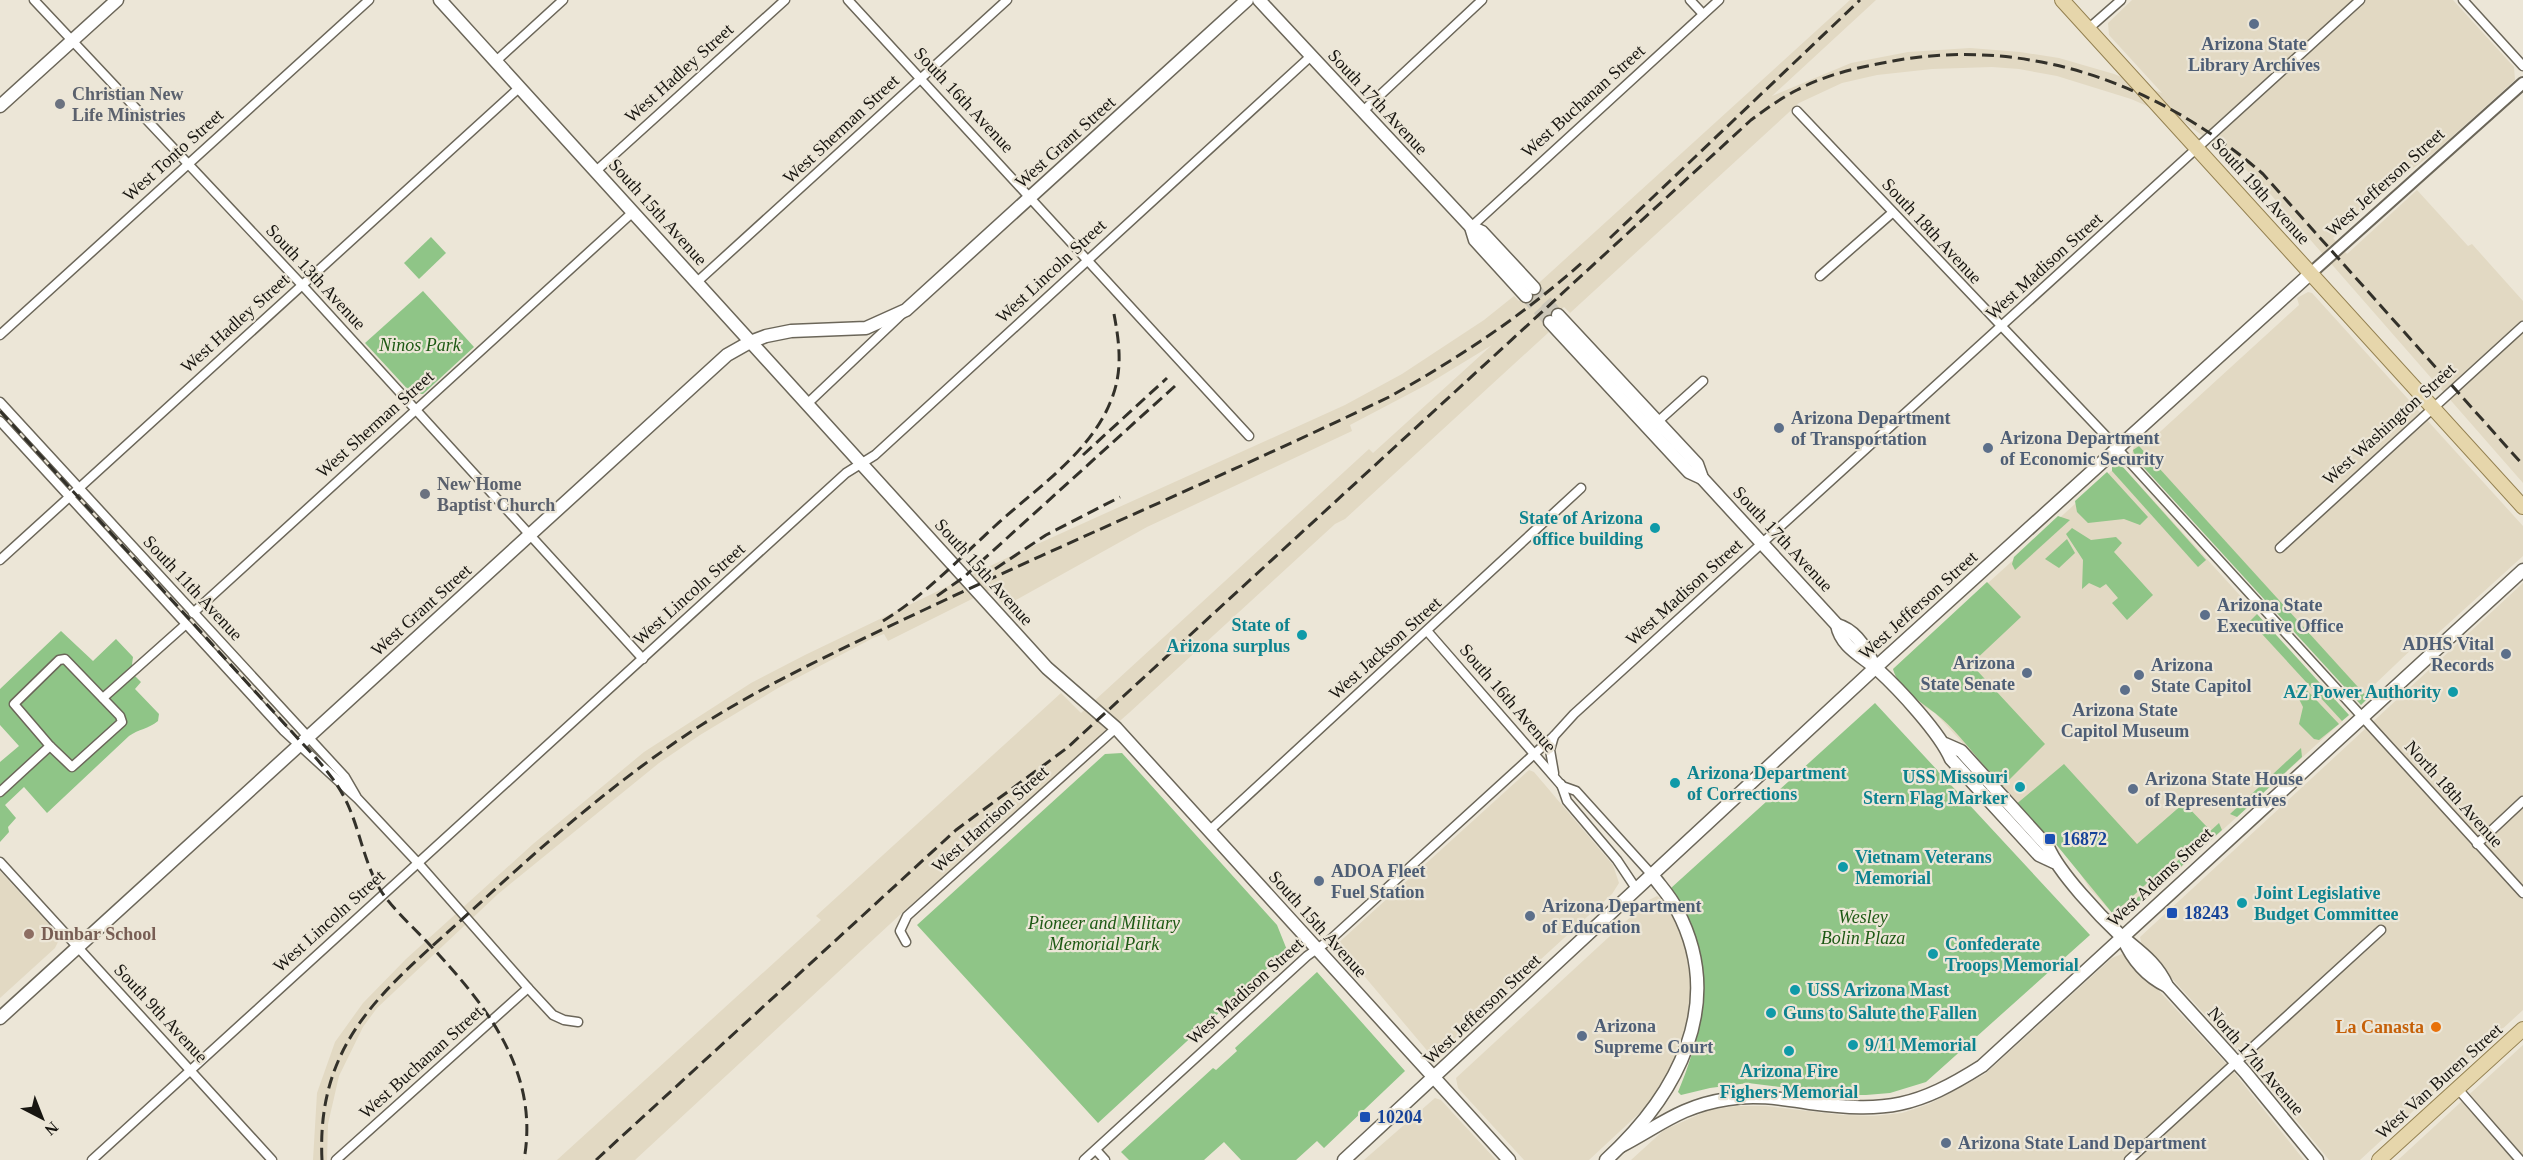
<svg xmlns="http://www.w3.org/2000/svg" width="2523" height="1160" font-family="'Times New Roman',serif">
<rect width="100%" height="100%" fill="#ece6d7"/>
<!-- built -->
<g fill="#e2d9c3">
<polygon points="1850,0 1876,0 1772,96 1851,63 1908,52 1970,48 2020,52 2059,58 2114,74 2162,93 2109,35 2108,23 2132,0 2453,0 2514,67 2515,80 2435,152 2389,186 2333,238 2347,254 2417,190 2468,246 2472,244 2523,301 2523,483 2265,188 2237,161 2184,122 2131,99 2057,76 2019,69 1992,67 1932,69 1877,75 1842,83 1799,103 1570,313 1564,307 1543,327 1549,332 1345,519 1335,524 1130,712 903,912 635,1160 557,1160 821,920 816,916 1061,693 1081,713 1369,449 1373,453 1492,345 1428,384 1350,425 1352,431 1147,527 1005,606 990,590 888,641 884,634 873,638 778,688 700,735 659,763 498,894 377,1008 363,1027 339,1076 328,1124 327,1160 313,1160 317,1093 335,1042 363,1003 406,959 533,844 644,752 751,683 805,655 1013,555 1345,405 1402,374 1484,320 1514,296 1519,301"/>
<polygon points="2308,292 2312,293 2523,526 2523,556 2426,644 2416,645 2374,685 2372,694 2361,705 2132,453 2134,446 2143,438 2150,441 2299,305 2297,298"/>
<polygon points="2118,465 2122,466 2349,715 2130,914 2121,918 2116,917 2090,889 2076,867 2055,843 2037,831 1996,779 1935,713 1920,704 1896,677 1893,669"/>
<polygon points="2523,583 2523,1010 2360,1160 2329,1160 2253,1067 2142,946 2140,937"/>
<polygon points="1529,770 1534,772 1613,865 1619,883 1612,894 1440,1052 1430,1054 1365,977 1336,953 1335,946"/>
<polygon points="0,871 56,932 59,940 55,948 0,998"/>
<polygon points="1657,896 1667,903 1681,932 1690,969 1691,1005 1679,1055 1646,1107 1589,1160 1524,1160 1458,1088 1456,1078 1649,900"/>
<polygon points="2122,954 2126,955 2233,1071 2304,1160 1631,1160 1664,1130 1709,1110 1737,1106 1766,1106 1842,1115 1874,1116 1902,1113 1929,1104 1985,1074 2112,958"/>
<polygon points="2523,1045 2523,1160 2398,1160"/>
<polygon points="1435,1098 1441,1100 1496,1160 1364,1160"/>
</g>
<!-- green -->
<g fill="#8fc587">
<polygon points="431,237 446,253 419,279 404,263"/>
<polygon points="423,291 474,347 423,394 412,394 365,343"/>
<polygon points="2139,446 2368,698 2361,705 2135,458 2133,450"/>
<polygon points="2118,465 2122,466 2206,560 2198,567 2112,471 2112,467"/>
<polygon points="2107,472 2148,517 2140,525 2124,519 2088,523 2077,512 2075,501"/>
<polygon points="2058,516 2070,520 2015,570 2012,564 2014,557"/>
<polygon points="2072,528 2091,540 2116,537 2122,543 2114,552 2153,595 2127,620 2112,603 2118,598 2106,584 2100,588 2089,583 2082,589 2083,560 2066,534"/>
<polygon points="2067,539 2075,553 2059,568 2045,559"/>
<path d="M 1987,582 L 2021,617 L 1971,664 L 2045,744 L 1999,790 L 1996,779 C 1976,758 1958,731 1935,713 C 1921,702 1898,688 1893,669 Z"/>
<polygon points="2257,614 2349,715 2342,721 2250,621"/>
<path d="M 61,631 L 93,661 L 116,639 L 133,657 L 131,672 L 141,682 L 135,689 L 159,714 L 158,721 C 148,729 139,729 129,736 L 47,813 L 24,787 L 5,805 L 16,818 L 8,827 L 9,832 L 0,842 L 0,762 L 19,746 L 0,725 L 0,689 Z"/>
<polygon points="2301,684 2339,724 2319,740 2314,739 2299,724 2303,707 2295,691"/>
<path d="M 1875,703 L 2090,935 L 1926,1082 L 1890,1093 L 1866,1095 L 1846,1095 L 1748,1083 L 1710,1088 L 1681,1095 L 1678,1092 C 1708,1021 1715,955 1671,888 Z"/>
<polygon points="2301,748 2302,757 2237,817 2230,814"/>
<polygon points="1122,753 1277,925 1287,950 1209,1022 1206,1019 1196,1028 1198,1031 1098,1123 917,925 1105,754"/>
<polygon points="2064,764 2137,844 2184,803 2208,828 2113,914 2055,843 2037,831 2014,806"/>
<polygon points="2219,823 2222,830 2129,913 2125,909"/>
<polygon points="1317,972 1405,1071 1324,1148 1317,1141 1296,1160 1241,1160 1224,1142 1204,1160 1129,1160 1121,1152 1213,1068 1216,1070 1237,1051 1235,1048"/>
</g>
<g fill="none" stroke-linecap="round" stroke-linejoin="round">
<!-- secondary-tunnel -->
<g stroke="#ccc7b9" stroke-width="12" stroke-dasharray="12 6" stroke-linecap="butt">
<polyline points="1534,288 1558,315"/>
<polyline points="1526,296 1550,322"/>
</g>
<defs>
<g id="minor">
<polyline points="34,0 302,285 643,659"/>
<polyline points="848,0 1249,436"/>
<polyline points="1690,0 1703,14"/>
<polyline points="2463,0 2523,66"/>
<polyline points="2088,29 2121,0"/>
<polyline points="496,61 563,0"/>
<polyline points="1797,111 2105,435 2523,893"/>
<polyline points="1362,112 1482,0"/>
<polyline points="596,171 785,0"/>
<polyline points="1471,227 1719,0"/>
<polyline points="1820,276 1892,213"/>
<polyline points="697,282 1007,0"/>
<polyline points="0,335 369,0"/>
<polyline points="0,402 345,777 356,796"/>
<polyline points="807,404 903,313"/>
<polyline points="0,421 284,731 358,799 418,863 528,988 553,1015 564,1020 578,1022"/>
<polyline points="1654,425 1703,381"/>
<polyline points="2280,548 2523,326"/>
<polyline points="0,560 520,87"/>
<polyline points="193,613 633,212"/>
<polyline points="1428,632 1562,786 1576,791 1653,876"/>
<polygon points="65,659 120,716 122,722 72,767 50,746 14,704 59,660"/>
<polyline points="103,698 185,625"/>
<polyline points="1554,736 1550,750 1554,773"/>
<polyline points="1561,784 1567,801 1617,860 1637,890"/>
<polyline points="0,792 50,746"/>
<polyline points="1209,831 1581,488"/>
<polyline points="2477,844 2523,801"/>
<polyline points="0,862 272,1160"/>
<polyline points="906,942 900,931 907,916 1116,728"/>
<polyline points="2458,1089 2520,1160"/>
<polyline points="1096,1150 1105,1160"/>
<polyline points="92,1160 846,473 875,455 1311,56"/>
<polyline points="336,1160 528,988"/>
<polyline points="1084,1160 1307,956 1331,939 1554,736 1574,714 2360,0"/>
<polyline points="2129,1160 2381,930"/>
</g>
<polyline id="tertiary" points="2311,273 2523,83"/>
<g id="secondary">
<polyline points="440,0 1047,668 1116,728 1509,1160"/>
<polyline points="1259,0 1471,227 1475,240 1526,296"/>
<polyline points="0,106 117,0"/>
<polyline points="1471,227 1482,232 1534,288"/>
<path d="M 1558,315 L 1697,464 L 1702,478 L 1837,625 C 1841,647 1862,656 1877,669 C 1899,689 1940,733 1951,759 L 2039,855 L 2054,862"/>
<polyline points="1550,322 1689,472 1702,478"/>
<path d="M 1837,625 C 1856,630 1868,651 1875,668"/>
<path d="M 1945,744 L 1961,751 L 2048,847 C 2059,873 2100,916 2121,936 C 2140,952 2157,963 2167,986 L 2245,1072 L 2317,1160"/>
<path d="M 2123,938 C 2132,959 2146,976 2167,986"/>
<polyline points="0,1018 727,355 750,342 766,336 791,331 866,328 906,310 1247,0"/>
<path d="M 1621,1146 C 1661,1125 1681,1106 1728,1099 C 1756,1094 1783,1099 1810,1103 C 1887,1113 1917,1107 1982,1066 L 2523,570"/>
<polyline points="1344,1160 1875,668 2311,273"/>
<path d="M 1606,1160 C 1677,1095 1727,1004 1677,910 C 1671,897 1661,887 1653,876"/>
</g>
<g id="primary">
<polyline points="2062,0 2523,507"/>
<polyline points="2379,1160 2523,1029"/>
</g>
</defs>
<!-- minor casing -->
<use href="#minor" stroke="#6b6659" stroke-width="11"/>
<!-- tertiary casing -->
<use href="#tertiary" stroke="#6b6659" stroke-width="14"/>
<!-- secondary casing -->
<use href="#secondary" stroke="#6b6659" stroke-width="15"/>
<!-- primary casing -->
<use href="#primary" stroke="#948151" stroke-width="16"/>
<!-- minor -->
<use href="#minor" stroke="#fff" stroke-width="8"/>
<!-- tertiary -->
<use href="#tertiary" stroke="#fff" stroke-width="10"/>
<!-- secondary -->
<use href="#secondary" stroke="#fff" stroke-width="12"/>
<!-- primary -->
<use href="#primary" stroke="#e6d6ab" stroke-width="14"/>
<!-- rail -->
<g stroke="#33312a" stroke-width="3" stroke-dasharray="12 6" stroke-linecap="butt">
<polyline points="1610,238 1860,0"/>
<path d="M 0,411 L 302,743 C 319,761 338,782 348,805 C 361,834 365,867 383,894 C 396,912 414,928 429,944 C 486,1005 540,1071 524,1160"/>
<polyline points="1083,455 1167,378"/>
<polyline points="995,569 1046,535 1120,497"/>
<polyline points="937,596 964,577 1175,386"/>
<path d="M 883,621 C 924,596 959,559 995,526 C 1034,490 1089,454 1110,403 C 1123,373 1120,346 1114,314"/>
<path d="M 322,1160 C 316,1038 388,987 469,913 C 543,845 618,778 703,724 C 775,679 852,644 928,608 C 1081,536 1237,470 1389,397 C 1459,358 1525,314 1585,260"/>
<path d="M 596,1160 L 956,830 L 1067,748 L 1751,120 C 1766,109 1781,98 1797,90 C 1827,74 1860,67 1893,61 C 2029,36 2161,85 2263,174 L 2523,465"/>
</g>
</g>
<!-- markers -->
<g fill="#5c6f8a" stroke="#ece6d7" stroke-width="2">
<circle cx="2254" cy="24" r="6"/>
<circle cx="1779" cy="428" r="6"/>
<circle cx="1988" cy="448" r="6"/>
<circle cx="2205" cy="615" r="6"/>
<circle cx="2506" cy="654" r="6"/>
<circle cx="2027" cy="673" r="6"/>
<circle cx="2139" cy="675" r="6"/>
<circle cx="2125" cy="690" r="6"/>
<circle cx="2133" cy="789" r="6"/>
<circle cx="1319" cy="881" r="6"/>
<circle cx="1530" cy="916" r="6"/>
<circle cx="1582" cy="1036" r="6"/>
<circle cx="1946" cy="1143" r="6"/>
</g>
<g fill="#6b7280" stroke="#ece6d7" stroke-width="2">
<circle cx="60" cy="104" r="6"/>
<circle cx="425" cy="494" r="6"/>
</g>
<g fill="#0f9aa8" stroke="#ece6d7" stroke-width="2">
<circle cx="1655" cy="528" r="6"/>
<circle cx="1302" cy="635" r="6"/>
<circle cx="2453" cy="692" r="6"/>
<circle cx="1675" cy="783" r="6"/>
<circle cx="2020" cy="787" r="6"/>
<circle cx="1843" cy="867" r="6"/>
<circle cx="2242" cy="903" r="6"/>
<circle cx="1933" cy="954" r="6"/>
<circle cx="1795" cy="990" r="6"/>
<circle cx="1771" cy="1013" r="6"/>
<circle cx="1853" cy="1045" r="6"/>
<circle cx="1789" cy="1051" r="6"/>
</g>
<g fill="#1a4fb4" stroke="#ece6d7" stroke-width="2">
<rect x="2044" y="833" width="12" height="12" rx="3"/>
<rect x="2166" y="907" width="12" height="12" rx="3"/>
<rect x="1359" y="1111" width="12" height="12" rx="3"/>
</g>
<circle fill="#8d6e63" stroke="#ece6d7" stroke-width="2" cx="29" cy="934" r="6"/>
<circle fill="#e8710a" stroke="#ece6d7" stroke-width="2" cx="2436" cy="1027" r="6"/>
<g text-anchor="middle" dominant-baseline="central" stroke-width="4.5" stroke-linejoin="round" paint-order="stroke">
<!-- service labels -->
<g font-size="18" font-weight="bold" fill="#4e5e75" stroke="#ece6d7" text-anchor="start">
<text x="2254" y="44" text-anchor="middle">Arizona State<tspan x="2254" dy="21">Library Archives</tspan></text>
<text x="1791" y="418">Arizona Department<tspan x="1791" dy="21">of Transportation</tspan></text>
<text x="2000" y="438">Arizona Department<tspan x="2000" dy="21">of Economic Security</tspan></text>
<text x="2217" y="605">Arizona State<tspan x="2217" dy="21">Executive Office</tspan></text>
<text x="2494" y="644" text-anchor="end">ADHS Vital<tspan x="2494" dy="21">Records</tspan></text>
<text x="2015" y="663" text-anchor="end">Arizona<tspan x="2015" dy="21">State Senate</tspan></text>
<text x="2151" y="665">Arizona<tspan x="2151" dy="21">State Capitol</tspan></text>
<text x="2125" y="710" text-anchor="middle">Arizona State<tspan x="2125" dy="21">Capitol Museum</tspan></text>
<text x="2145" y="779">Arizona State House<tspan x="2145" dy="21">of Representatives</tspan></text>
<text x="1331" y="871">ADOA Fleet<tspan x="1331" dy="21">Fuel Station</tspan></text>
<text x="1542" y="906">Arizona Department<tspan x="1542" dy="21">of Education</tspan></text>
<text x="1594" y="1026">Arizona<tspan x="1594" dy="21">Supreme Court</tspan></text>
<text x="1958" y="1143">Arizona State Land Department</text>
</g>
<!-- street labels -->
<g font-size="18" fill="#181611" stroke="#ece6d7">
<text transform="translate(679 73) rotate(-42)">West Hadley Street</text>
<text transform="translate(964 100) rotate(47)">South 16th Avenue</text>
<text transform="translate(1583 101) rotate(-42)">West Buchanan Street</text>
<text transform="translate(1378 102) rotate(47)">South 17th Avenue</text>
<text transform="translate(841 129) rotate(-43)">West Sherman Street</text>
<text transform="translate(1065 142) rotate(-42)">West Grant Street</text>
<text transform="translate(173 155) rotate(-42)">West Tonto Street</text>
<text transform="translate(2385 182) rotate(-42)">West Jefferson Street</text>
<text transform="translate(2261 191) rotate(48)">South 19th Avenue</text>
<text transform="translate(658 212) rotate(48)">South 15th Avenue</text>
<text transform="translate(1932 231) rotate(47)">South 18th Avenue</text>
<text transform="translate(2044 266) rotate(-42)">West Madison Street</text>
<text transform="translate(1051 271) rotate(-43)">West Lincoln Street</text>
<text transform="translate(316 277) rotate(47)">South 13th Avenue</text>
<text transform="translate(235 323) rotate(-42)">West Hadley Street</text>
<text transform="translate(375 424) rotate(-42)">West Sherman Street</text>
<text transform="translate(2389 424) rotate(-42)">West Washington Street</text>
<text transform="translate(1783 539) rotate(47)">South 17th Avenue</text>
<text transform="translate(984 572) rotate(48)">South 15th Avenue</text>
<text transform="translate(193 588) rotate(47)">South 11th Avenue</text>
<text transform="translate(1684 592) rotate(-42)">West Madison Street</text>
<text transform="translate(689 594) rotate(-42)">West Lincoln Street</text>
<text transform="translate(1918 605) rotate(-42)">West Jefferson Street</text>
<text transform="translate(421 610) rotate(-42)">West Grant Street</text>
<text transform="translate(1385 648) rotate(-42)">West Jackson Street</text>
<text transform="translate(1508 698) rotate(49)">South 16th Avenue</text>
<text transform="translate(2454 794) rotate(48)">North 18th Avenue</text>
<text transform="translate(990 819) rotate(-42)">West Harrison Street</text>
<text transform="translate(2160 877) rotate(-43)">West Adams Street</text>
<text transform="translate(329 921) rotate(-42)">West Lincoln Street</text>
<text transform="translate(1318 924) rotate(48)">South 15th Avenue</text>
<text transform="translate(1245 991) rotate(-42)">West Madison Street</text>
<text transform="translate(1482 1009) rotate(-43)">West Jefferson Street</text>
<text transform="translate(161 1013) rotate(47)">South 9th Avenue</text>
<text transform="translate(2256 1061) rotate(49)">North 17th Avenue</text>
<text transform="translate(421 1062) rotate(-42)">West Buchanan Street</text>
<text transform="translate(2439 1081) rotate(-42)">West Van Buren Street</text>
</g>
<!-- worship labels -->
<g font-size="18" font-weight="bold" fill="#5b616d" stroke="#ece6d7" text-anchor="start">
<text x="72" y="94">Christian New<tspan x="72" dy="21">Life Ministries</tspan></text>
<text x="437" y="484">New Home<tspan x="437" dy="21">Baptist Church</tspan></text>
</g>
<!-- park labels -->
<g font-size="18" font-style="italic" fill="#1d5914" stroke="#ece6d7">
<text x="420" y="345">Ninos Park</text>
<text x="1863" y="917">Wesley<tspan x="1863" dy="21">Bolin Plaza</tspan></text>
<text x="1104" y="923">Pioneer and Military<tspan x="1104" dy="21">Memorial Park</tspan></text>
</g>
<!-- culture labels -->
<g font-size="18" font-weight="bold" fill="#0d838f" stroke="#ece6d7" text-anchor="start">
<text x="1643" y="518" text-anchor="end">State of Arizona<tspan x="1643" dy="21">office building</tspan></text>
<text x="1290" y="625" text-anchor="end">State of<tspan x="1290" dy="21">Arizona surplus</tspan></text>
<text x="2441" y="692" text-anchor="end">AZ Power Authority</text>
<text x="1687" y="773">Arizona Department<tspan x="1687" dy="21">of Corrections</tspan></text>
<text x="2008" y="777" text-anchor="end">USS Missouri<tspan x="2008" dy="21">Stern Flag Marker</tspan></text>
<text x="1855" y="857">Vietnam Veterans<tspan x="1855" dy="21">Memorial</tspan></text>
<text x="2254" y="893">Joint Legislative<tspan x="2254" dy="21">Budget Committee</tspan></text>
<text x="1945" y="944">Confederate<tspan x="1945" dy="21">Troops Memorial</tspan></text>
<text x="1807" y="990">USS Arizona Mast</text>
<text x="1783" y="1013">Guns to Salute the Fallen</text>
<text x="1865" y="1045">9/11 Memorial</text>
<text x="1789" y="1071" text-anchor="middle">Arizona Fire<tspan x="1789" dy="21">Fighers Memorial</tspan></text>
</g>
<!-- transit labels -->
<g font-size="18" font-weight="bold" fill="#164399" stroke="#ece6d7" text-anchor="start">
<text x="2062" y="839">16872</text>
<text x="2184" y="913">18243</text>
<text x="1377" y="1117">10204</text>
</g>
<!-- education labels -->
<g font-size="18" font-weight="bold" fill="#785e54" stroke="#ece6d7" text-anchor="start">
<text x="41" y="934">Dunbar School</text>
</g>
<!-- food labels -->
<g font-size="18" font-weight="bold" fill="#c56008" stroke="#ece6d7" text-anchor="end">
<text x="2424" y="1027">La Canasta</text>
</g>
</g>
<!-- north arrow -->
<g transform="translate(42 1118) rotate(138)" stroke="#ece6d7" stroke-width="4.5" paint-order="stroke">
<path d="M0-4.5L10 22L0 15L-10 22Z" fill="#181611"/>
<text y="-9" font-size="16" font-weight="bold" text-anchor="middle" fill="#181611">N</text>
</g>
</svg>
